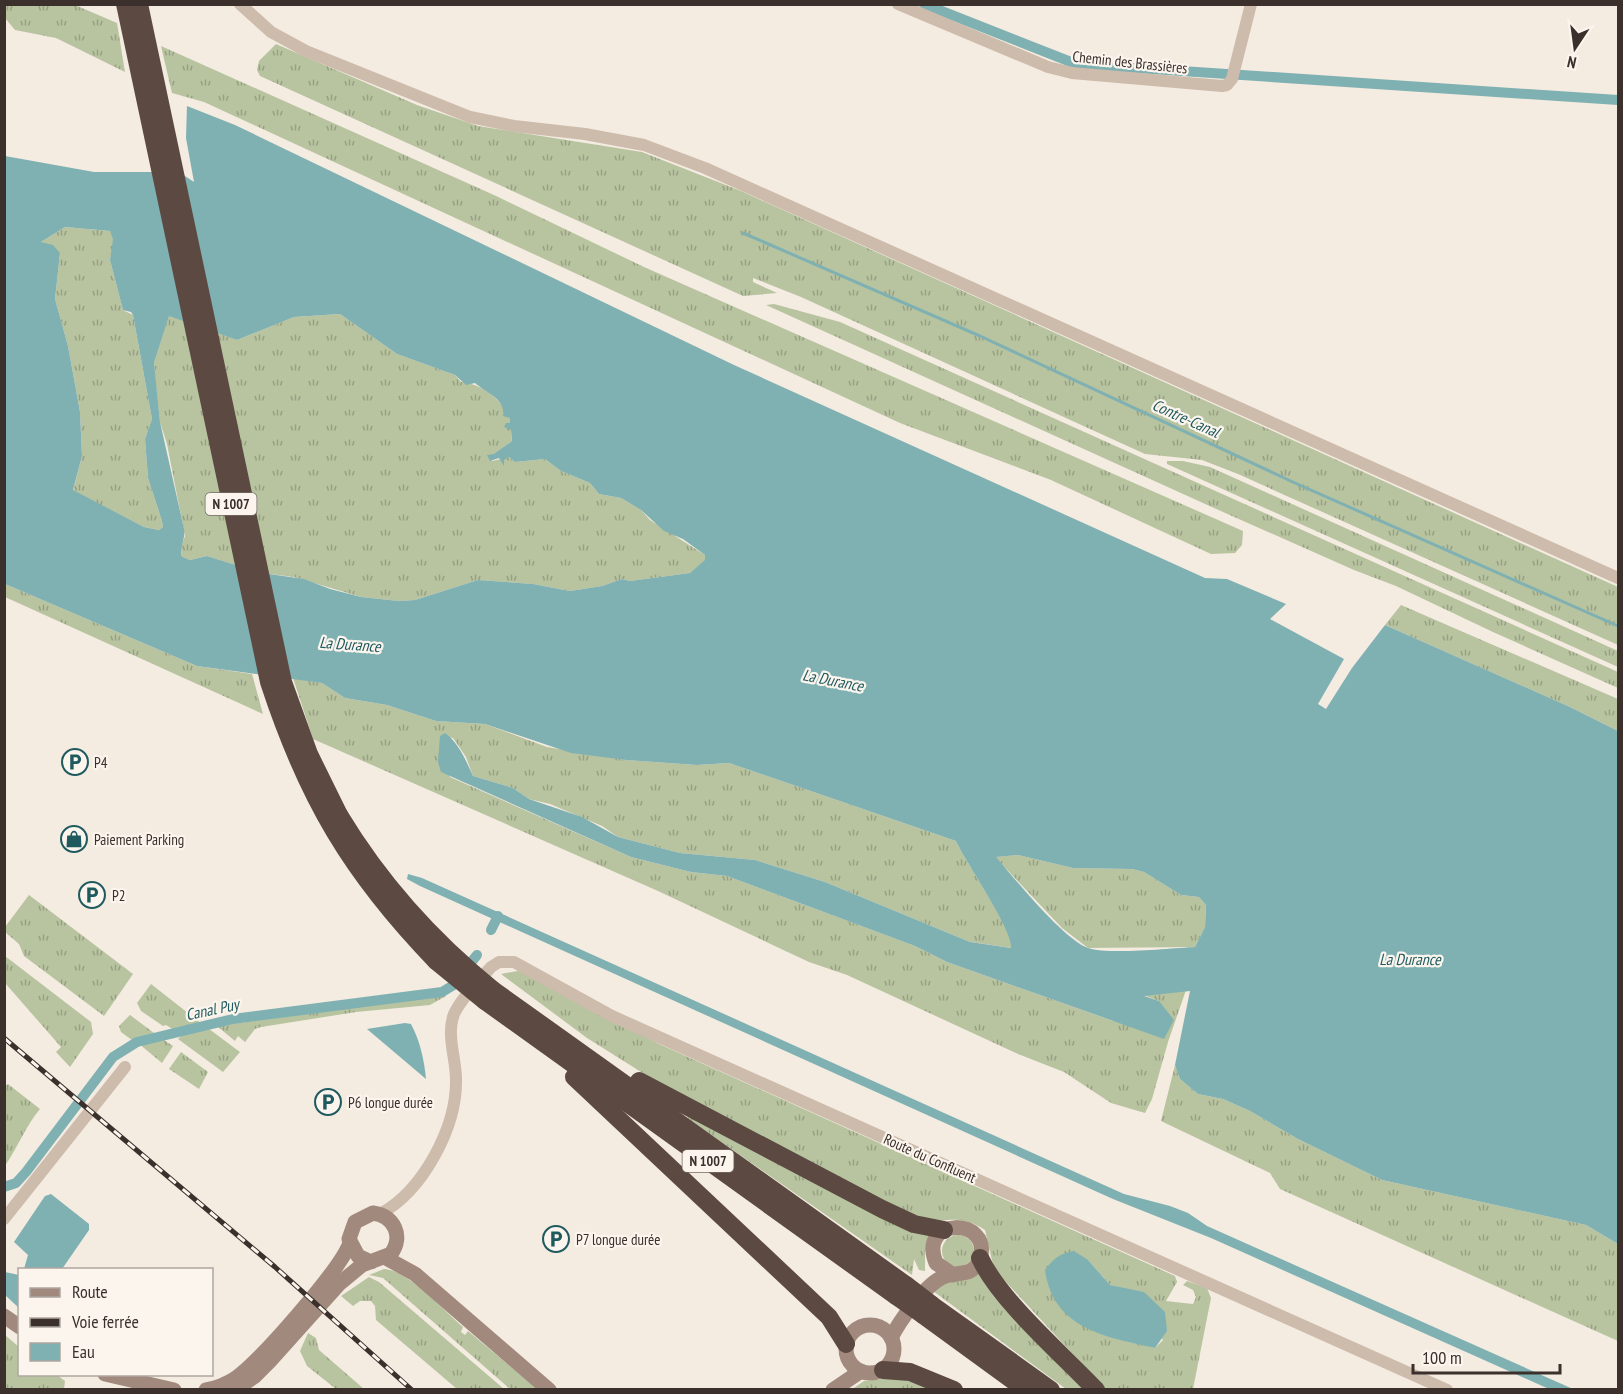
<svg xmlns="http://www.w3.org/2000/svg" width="1623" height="1394" font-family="'PT Sans Narrow',sans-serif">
<defs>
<pattern id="grass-tufts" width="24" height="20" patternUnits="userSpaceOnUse" patternTransform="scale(1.5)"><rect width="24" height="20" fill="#b8c4a0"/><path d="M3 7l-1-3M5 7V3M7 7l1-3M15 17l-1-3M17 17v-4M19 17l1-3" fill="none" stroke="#97a083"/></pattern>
</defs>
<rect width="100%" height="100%" fill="#f4ebe1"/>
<!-- grass -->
<g fill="url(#grass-tufts)" fill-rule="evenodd">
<polygon points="4,5 75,5 117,23 125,72 56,38 15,30 5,18"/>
<polygon points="276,44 417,105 478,126 642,152 741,191 1618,587 1618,645 1238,474 1202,460 1145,454 801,297 753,278 753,282 777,293 743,296 260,76 257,70 259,61"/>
<polygon points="161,46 494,195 644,267 1243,531 1242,545 1235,553 1211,554 1051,480 900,423 204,102 172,93"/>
<polygon points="65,227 110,231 114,239 110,260 123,310 133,315 152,419 145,439 148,478 162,521 163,527 159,530 144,527 73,491 82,456 80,412 68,346 55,299 60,253 41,242"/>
<polygon points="774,304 840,322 1618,672 1618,688 1493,632 1396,586 1354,570 1214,508 766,305"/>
<path d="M 340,314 L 397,354 L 455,375 L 461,382 C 481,383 502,400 510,418 C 512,424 511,435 512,441 L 490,458 L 492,461 L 509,457 L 515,462 L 545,459 L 561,471 L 590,483 L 599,494 L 621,498 L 641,510 L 650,520 L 705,555 L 705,561 L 690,573 L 630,581 L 622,579 L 602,586 L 570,591 L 533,584 L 478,580 L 415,600 L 399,601 L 361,597 L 294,577 L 262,573 L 207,556 L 190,560 L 182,558 L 181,547 L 185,536 L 167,444 L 160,422 L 155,377 L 154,363 L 169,315 L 237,340 L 294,317 Z"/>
<polygon points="1167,461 1183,461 1210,467 1618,651 1618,667 1167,464"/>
<polygon points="5,584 197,666 252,674 263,714 5,597"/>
<polygon points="1401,605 1618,699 1618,731 1570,707 1385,625"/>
<path d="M 293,678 L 322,683 L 345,698 L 387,705 L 436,721 L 485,724 L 547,747 L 626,760 L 697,765 L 729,763 L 956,841 C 966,863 1014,932 1012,948 L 970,942 L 825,882 L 755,860 L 680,853 L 618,837 L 602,826 L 550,804 L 529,799 L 513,788 L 473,776 L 466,757 L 453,738 L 440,736 L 450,777 L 631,857 L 691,872 L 727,876 L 915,946 L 947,962 L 1113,1021 L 1159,1001 L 1143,995 L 1186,990 L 1168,1042 L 1152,1099 L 1145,1113 L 1111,1103 L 1064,1072 L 1018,1054 L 847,975 L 809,962 L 658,891 L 313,739 Z"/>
<polygon points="1018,855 1073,868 1132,869 1144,872 1181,895 1199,897 1206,905 1205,927 1195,947 1088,948 1062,928 995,857"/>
<polygon points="29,895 133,974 104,1016 24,956 19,944 5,932 5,927"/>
<polygon points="5,956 91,1022 93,1034 70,1067 56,1052 61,1047 5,983"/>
<path d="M 523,970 L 659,1044 L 1175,1276 L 1177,1282 L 1166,1301 L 1193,1304 L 1196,1297 L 1193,1290 L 1183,1285 L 1187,1281 L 1207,1288 L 1211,1298 L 1193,1389 L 1105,1389 L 994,1269 L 985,1230 C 955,1211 947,1226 918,1218 L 665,1087 L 587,1038 L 501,974 ZM 1088,1260 L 1110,1285 L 1126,1289 L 1163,1340 L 1155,1348 L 1117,1339 Z"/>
<polygon points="151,984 202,1024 174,1030 166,1025 163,1026 141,1011 137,1003"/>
<polygon points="444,995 446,996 430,1005 356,1012 261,1027 255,1029 245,1042 238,1036 235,1041 217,1026"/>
<polygon points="130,1015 154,1033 132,1040 121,1032 119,1026"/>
<polygon points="205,1026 240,1052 223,1072 178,1039 181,1036 176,1032"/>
<polygon points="161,1038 173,1046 162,1063 138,1043"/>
<polygon points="181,1052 208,1072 199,1089 169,1069"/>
<polygon points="1175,1065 1180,1079 1198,1094 1223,1099 1250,1111 1298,1139 1382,1180 1586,1225 1618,1244 1618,1341 1280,1189 1270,1173 1161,1121"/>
<path d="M 8,1084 L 40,1109 C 25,1127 18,1147 5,1166 L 4,1087 Z"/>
<polygon points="690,1116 931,1233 925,1252 925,1271 919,1270 914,1259 912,1275 687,1118"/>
<circle cx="958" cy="1251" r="16"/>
<path d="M 384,1269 C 408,1270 444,1311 463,1327 L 461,1332 L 465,1335 L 468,1331 L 537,1389 L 510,1389 L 383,1278 L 369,1275 Z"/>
<path d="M 981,1272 L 1090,1389 L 1066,1389 L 933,1291 C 946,1279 966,1280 981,1272 Z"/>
<polygon points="369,1277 379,1282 504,1389 457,1389 376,1320 375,1306 371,1301 360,1301 353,1306 341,1296"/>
<polygon points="308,1333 316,1338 319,1350 364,1389 336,1389 307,1366 300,1351"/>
<polygon points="5,1335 19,1347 20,1374 57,1375 65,1381 64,1389 5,1389"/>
<polygon points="898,1377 933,1390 851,1390 864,1381"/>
</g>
<!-- water -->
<g fill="#7fb0b2" fill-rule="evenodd">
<path d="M 187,106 L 235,125 L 734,365 L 1205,578 L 1227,579 L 1286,604 L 1270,619 L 1344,659 L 1318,704 L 1326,709 L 1352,668 L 1385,625 L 1570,707 L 1618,731 L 1618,1244 L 1586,1225 L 1382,1180 L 1298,1139 L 1250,1111 L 1223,1099 L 1198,1094 L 1180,1079 L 1175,1065 L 1190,991 L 1144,996 L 1159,1001 L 1174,1020 L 1164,1039 L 947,962 L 915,946 L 727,876 L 691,872 L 631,857 L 441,772 L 438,762 L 440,736 L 445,733 C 459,743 466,761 473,776 L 513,788 L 529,799 L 582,817 L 618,837 L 680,853 L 755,860 L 825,882 L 970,942 L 1011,948 C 1014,932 966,863 956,841 L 729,763 L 697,765 L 626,760 L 571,753 L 485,724 L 436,721 L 387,705 L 345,698 L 322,683 L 197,666 L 5,584 L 5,156 L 94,172 L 168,172 L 182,174 L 194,182 L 186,138 ZM 65,227 L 110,231 L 113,239 L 110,260 L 123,310 L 131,312 L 133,315 L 152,419 L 145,439 L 148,478 L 162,521 L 163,527 L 159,530 L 144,527 L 73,490 L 82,456 L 80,412 L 68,346 L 55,299 L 60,253 L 53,245 L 41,242 ZM 340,314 L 397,354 L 455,375 L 466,385 L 475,383 C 486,393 506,399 503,416 L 510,418 L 510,423 L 506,423 L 504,427 L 511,430 L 512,441 L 494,454 L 487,455 L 490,461 L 499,458 L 504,466 L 504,460 L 509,457 L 515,462 L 545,459 L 561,471 L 590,483 L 599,494 L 621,498 L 641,510 L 664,531 L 683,539 L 705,555 L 705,560 L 690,573 L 630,581 L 622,579 L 602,586 L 570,591 L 533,584 L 478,580 L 415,600 L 399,601 L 361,597 L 330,589 L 304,579 L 262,573 L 207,556 L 190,560 L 182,557 C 179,547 186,539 184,529 L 160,422 L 154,363 L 169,316 L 237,340 L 294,317 ZM 1018,855 L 1073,868 L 1132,869 L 1144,872 L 1181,895 L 1199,897 L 1206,905 L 1205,927 L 1195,947 C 1172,948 1109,955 1088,948 C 1064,940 1014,878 996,857 Z"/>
<polygon points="408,874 422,878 1124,1194 1170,1206 1188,1213 1207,1226 1573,1389 1549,1389 1211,1238 1113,1199 420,886 407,879"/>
<path d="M 405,1023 L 411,1024 C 420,1041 424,1059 426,1079 L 367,1029 Z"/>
<polygon points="51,1194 89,1224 89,1230 62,1269 24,1269 28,1255 14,1242 45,1196"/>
<path d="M 1074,1251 L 1088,1260 L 1110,1285 L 1144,1292 L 1165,1312 L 1167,1331 L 1155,1348 C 1106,1337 1053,1329 1045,1270 C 1053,1259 1060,1253 1074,1251 Z"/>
<polygon points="5,1272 19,1275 19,1308 5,1295"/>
</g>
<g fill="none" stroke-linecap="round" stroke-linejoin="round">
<!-- stream -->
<g stroke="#7fb0b2" stroke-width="3">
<polyline points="933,4 935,9"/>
<polyline points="743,233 980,336 1295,483 1618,626"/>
</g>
<!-- canal -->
<g stroke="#7fb0b2" stroke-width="10">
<polyline points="924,4 1076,64 1618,100"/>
<polyline points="491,930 498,916"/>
<polyline points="4,1187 16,1183 26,1172 113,1057 137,1042 233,1019 442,992 452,986 477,955"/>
</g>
<!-- street -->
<g stroke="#cdbbac" stroke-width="12">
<polyline points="240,4 271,32 306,51 470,117 514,126 585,134 644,145 705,168 1618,578"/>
<polyline points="898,4 1048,67 1072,73 1222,86 1227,85 1232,79 1251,4"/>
<path d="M 380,1214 C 423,1191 457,1127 456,1079 C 456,1058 446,1035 454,1014 C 462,997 479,981 491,967 L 499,962 L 514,962 L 612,1016 L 1447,1390"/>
<polyline points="4,1219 125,1067"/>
</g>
<!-- secondary -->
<g stroke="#a18a7d" stroke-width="15">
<polyline points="386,1258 415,1274 549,1390"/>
<polyline points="4,1316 20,1327"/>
<circle cx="870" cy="1349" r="24"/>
<path d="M 891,1338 C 900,1320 924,1287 941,1278 C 955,1270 973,1279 980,1259 C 993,1217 917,1216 936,1263 L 953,1275"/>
<polyline points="105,1374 174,1390"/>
<path d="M 206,1390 C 217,1388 227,1384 236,1378 C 261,1360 340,1270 350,1243"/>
<path d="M 235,1390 L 255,1376 L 269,1362 L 339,1284 L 362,1265 L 391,1254 C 404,1236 394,1216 373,1213 L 355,1222 L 349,1239 L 358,1256 L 371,1262"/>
<polyline points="833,1390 861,1371"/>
</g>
<!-- highway -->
<g stroke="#5c4a42" stroke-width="18">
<path d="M 125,4 L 269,682 C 307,798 351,873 436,961"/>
<polyline points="139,4 283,682 309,754 339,815"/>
<polyline points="493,990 906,1285"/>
<polyline points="485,1001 896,1296"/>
<polyline points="574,1077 829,1317 846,1344"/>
<polyline points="639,1081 882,1209 914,1224 944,1230"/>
<path d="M 980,1258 C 1000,1301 1062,1354 1096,1390"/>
<polyline points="932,1305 1051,1390"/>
<polyline points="923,1315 1026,1390"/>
<polyline points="883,1370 910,1372 954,1390"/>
</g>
<defs>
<polyline id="rail" points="4,1038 275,1267 412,1390"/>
</defs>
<!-- rail casing -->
<use href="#rail" stroke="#3b302b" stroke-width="5"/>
<!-- rail -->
<use href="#rail" stroke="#fbf5ee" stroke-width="3" stroke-dasharray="9" stroke-linecap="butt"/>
<!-- highway-bridge -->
<g stroke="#5c4a42" stroke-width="18">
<path d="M 339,815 C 380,883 431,940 493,990"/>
<polyline points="436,961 485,1001"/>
<polyline points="906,1285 932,1305"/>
<polyline points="896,1296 923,1315"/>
</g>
</g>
<!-- icons -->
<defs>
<symbol id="parking-ring" viewBox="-11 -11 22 22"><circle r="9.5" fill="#fbf5ee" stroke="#1f5a5e" stroke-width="1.5"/><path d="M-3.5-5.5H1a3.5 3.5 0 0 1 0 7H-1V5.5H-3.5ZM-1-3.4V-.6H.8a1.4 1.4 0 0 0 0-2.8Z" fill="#1f5a5e"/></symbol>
<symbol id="shop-ring" viewBox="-11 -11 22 22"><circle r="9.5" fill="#fbf5ee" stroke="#1f5a5e" stroke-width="1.5"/><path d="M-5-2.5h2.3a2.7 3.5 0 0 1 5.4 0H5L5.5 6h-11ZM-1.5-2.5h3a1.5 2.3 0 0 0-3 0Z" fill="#1f5a5e"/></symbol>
</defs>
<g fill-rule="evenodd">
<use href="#parking-ring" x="60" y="747" width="30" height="30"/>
<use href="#shop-ring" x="59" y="824" width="30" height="30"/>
<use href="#parking-ring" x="77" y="880" width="30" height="30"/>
<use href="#parking-ring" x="313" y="1087" width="30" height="30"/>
<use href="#parking-ring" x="541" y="1224" width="30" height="30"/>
</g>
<g text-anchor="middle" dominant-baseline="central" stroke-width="4.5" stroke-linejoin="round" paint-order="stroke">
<!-- shield labels -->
<g fill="#fbf5ee" stroke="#756b66" stroke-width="1.5">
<rect x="205.5" y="493" width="51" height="22" rx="4.5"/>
<rect x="682.5" y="1150" width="51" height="22" rx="4.5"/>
</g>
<g font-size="14" font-weight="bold" fill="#3b302b">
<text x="231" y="504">N 1007</text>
<text x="708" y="1161">N 1007</text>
</g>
<!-- street labels -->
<g font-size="15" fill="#3b302b" stroke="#fbf5ee">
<text transform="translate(1130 62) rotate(6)">Chemin des Brassières</text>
<text transform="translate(930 1158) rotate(24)">Route du Confluent</text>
</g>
<!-- poi labels -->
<g font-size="15" fill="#3b302b" stroke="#fbf5ee" text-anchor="start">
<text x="94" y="762">P4</text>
<text x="94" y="839">Paiement Parking</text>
<text x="112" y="895">P2</text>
<text x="348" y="1102">P6 longue durée</text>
<text x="576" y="1239">P7 longue durée</text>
</g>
<!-- water labels -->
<g font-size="16" font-style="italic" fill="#1f5a5e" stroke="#fbf5ee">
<text transform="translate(1186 418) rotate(24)">Contre-Canal</text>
<text transform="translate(350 644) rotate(4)">La Durance</text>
<text transform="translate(833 680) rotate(11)">La Durance</text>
<text x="1410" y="959">La Durance</text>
<text transform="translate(212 1009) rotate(-12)">Canal Puy</text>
</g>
</g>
<!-- border -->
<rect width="1623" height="1394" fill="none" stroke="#3b302b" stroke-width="12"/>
<!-- legend -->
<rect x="18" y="1268" width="195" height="108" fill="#fbf5ee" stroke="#aea6a0" stroke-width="1.5"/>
<rect x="30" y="1288" width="30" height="9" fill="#a18a7d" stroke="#aea6a0" stroke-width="1.5"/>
<text x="72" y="1298" font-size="18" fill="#3b302b">Route</text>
<rect x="30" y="1318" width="30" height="9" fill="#3b302b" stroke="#aea6a0" stroke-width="1.5"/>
<text x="72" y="1328" font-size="18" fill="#3b302b">Voie ferrée</text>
<rect x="30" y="1343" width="30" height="18" fill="#7fb0b2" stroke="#aea6a0" stroke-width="1.5"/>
<text x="72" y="1358" font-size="18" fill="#3b302b">Eau</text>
<!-- north arrow -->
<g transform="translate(1575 48) rotate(193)" stroke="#fbf5ee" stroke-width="4.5" paint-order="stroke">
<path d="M0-4.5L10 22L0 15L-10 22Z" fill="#3b302b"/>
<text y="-9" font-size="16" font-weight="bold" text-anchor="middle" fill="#3b302b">N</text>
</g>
<!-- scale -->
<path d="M1413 1364v9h147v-9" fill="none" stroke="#3b302b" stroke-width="3"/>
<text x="1422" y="1364" font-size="18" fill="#3b302b" stroke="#fbf5ee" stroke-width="4.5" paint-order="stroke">100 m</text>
</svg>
